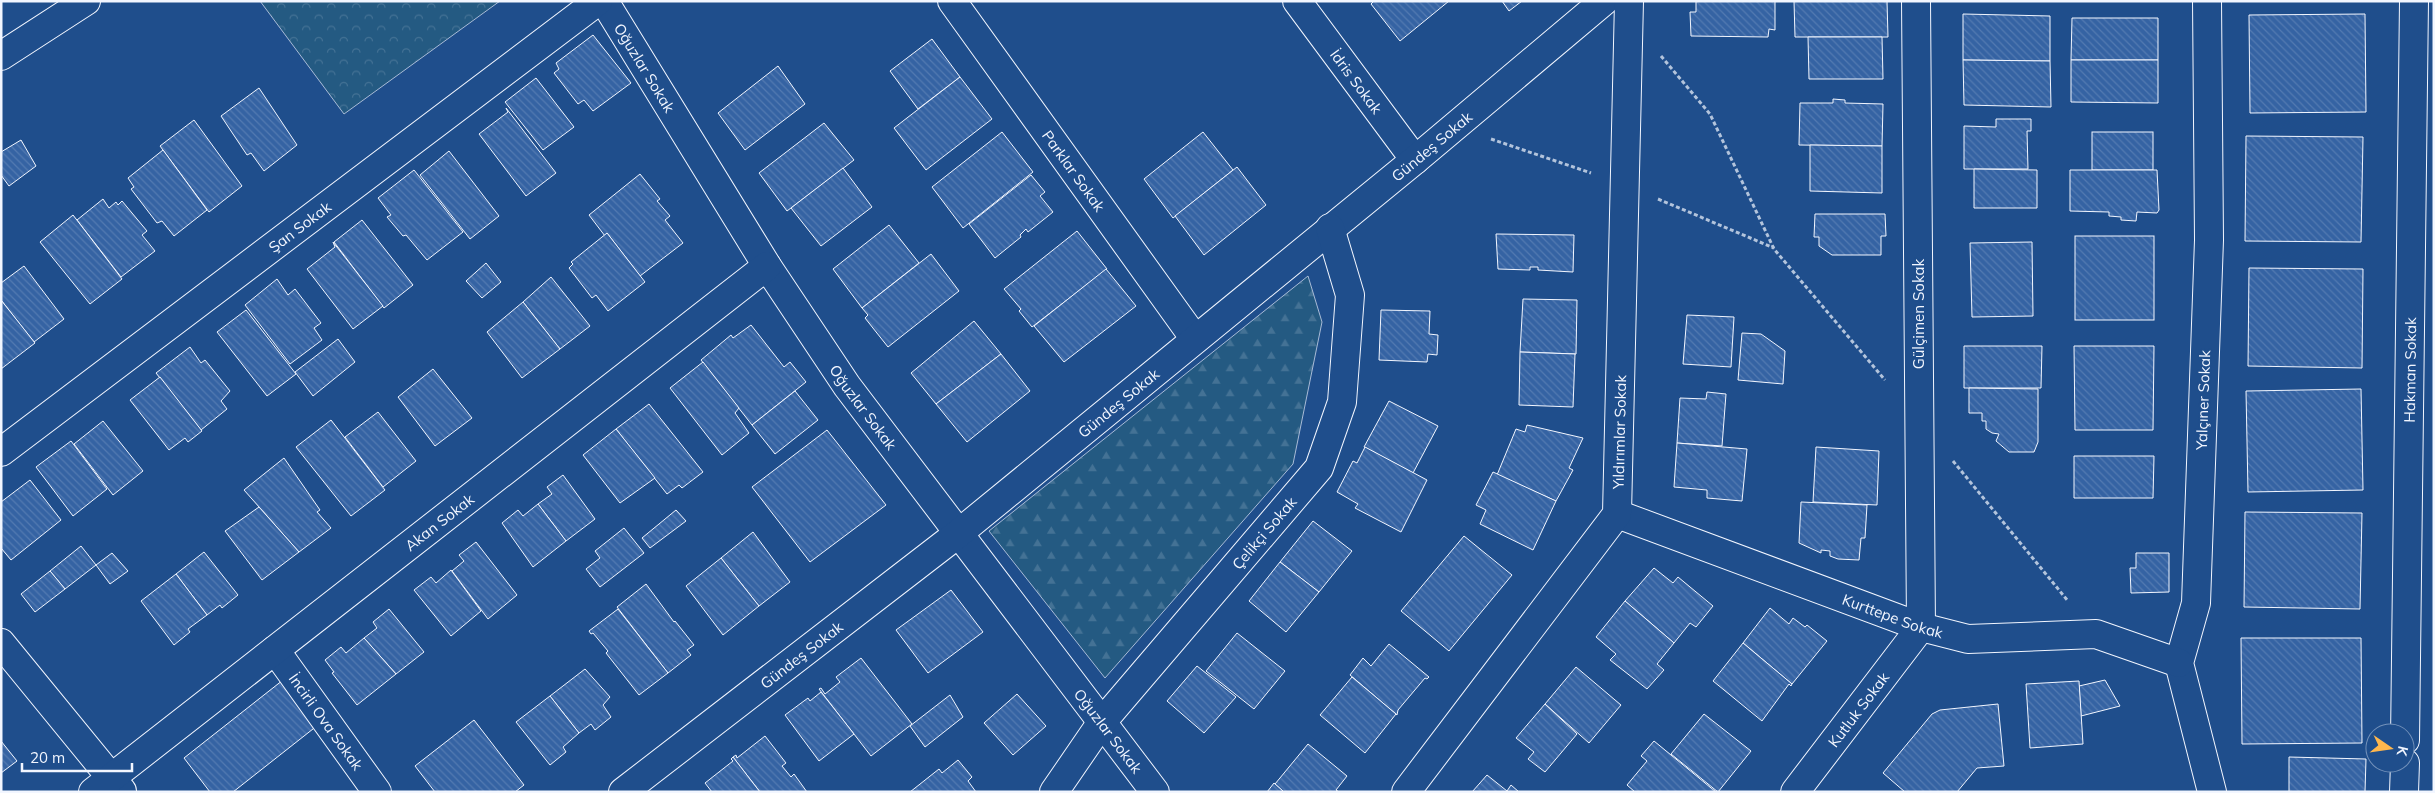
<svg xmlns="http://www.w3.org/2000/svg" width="2435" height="793" font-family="Mulish,sans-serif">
<defs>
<pattern id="forest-firs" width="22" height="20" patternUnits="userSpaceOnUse" patternTransform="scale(1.25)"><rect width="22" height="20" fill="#245a82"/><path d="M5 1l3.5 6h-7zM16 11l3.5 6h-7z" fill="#447295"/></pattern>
<pattern id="park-crowns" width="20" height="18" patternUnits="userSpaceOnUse" patternTransform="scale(1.25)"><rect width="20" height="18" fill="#245a82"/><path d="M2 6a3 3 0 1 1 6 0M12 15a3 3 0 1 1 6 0" fill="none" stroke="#447295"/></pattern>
<pattern id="building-back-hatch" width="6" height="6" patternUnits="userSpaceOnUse" patternTransform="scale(1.25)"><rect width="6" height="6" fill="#3563a3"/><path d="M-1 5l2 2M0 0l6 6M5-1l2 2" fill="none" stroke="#537ab1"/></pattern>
</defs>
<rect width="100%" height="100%" fill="#1f4e8c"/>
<!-- forest -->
<polygon fill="url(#forest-firs)" stroke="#a8bbd7" points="1308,276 1322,322 1293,464 1105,678 989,531"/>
<!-- park -->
<polygon fill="url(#park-crowns)" stroke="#a8bbd7" points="260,1 500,1 344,114"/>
<!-- building -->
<g fill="url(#building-back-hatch)" stroke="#f2f6ff">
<polygon points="1374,1 1449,1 1400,41 1371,4"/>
<polygon points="1502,1 1522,1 1509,11"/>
<polygon points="1696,1 1775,1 1775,30 1769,29 1768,37 1691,36 1690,12 1696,12"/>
<polygon points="1794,1 1887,1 1888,37 1795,37"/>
<polygon points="1963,14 2050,16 2050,61 1963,60"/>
<polygon points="2365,14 2366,112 2250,113 2249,15"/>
<polygon points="2072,18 2158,18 2158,60 2071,60"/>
<polygon points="593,35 631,83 593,111 584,100 578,104 554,73 559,69 556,63"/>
<polygon points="1808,37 1882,37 1883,79 1809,79"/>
<polygon points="932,39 960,77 918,109 890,71"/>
<polygon points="1963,60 2050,61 2051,107 1964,105"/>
<polygon points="2071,60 2158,60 2158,103 2071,102"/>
<polygon points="778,66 805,104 745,150 718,113"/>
<polygon points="960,77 992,119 926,170 894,128"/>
<polygon points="536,78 574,127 543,150 505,102"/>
<polygon points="259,88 297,145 264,171 251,153 247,155 221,116"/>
<polygon points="1833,99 1845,100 1845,103 1883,104 1882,146 1799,145 1800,103 1833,103"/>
<polygon points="506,108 556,173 526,196 479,134 508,112"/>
<polygon points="1996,119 2031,119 2031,131 2027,131 2028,169 1964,169 1964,126 1996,127"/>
<polygon points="194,120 242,186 209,212 160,146"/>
<polygon points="824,123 854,160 787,211 759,173"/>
<polygon points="1002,132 1033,172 963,228 932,187"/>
<polygon points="1203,132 1233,170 1173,218 1144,179"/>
<rect x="2092" y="132" width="61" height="38"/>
<polygon points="2246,136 2363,137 2361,242 2245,241"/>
<polygon points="21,140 36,166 9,186 1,175 1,152"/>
<polygon points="1810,145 1882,146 1882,193 1810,191"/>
<polygon points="163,150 207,210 174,236 162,221 157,223 131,189 134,187 128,178"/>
<polygon points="449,151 499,216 470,239 420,175"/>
<polygon points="1237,167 1266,205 1204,255 1175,216"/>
<polygon points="843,168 872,207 821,246 791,208"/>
<polygon points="1974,169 2037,170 2037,208 1974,208"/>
<polygon points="414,170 463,232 427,260 406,235 403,236 387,217 391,215 378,198"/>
<polygon points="2070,170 2157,170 2159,210 2157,213 2137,212 2136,221 2121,220 2121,217 2109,216 2109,212 2070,211"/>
<polygon points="640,174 660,199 657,201 670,216 665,220 683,243 640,276 607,233 605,236 589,215"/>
<polygon points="1031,175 1045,192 1040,196 1053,212 1028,232 1026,229 1020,235 1021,237 995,258 969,224"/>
<polygon points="103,199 109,208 116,202 118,205 122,201 147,231 142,235 155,251 121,277 77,220"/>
<polygon points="1815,214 1885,214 1886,236 1881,236 1881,255 1832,255 1819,246 1819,237 1814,237"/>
<polygon points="73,215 122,279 90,304 40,242"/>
<polygon points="362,220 413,285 384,308 334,242"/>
<polygon points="889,225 919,263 862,308 833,269"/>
<polygon points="1077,231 1107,269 1032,327 1019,311 1021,309 1004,289"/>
<polygon points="607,233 645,282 608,311 596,295 592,298 569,268 573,264 571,262"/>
<polygon points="1496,234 1574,235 1573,272 1538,270 1538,267 1530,267 1530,270 1498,269"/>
<rect x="2075" y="236" width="79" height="84"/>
<polygon points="333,242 383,306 353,329 307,269 335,247"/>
<polygon points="2032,242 2033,316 1972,317 1970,243"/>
<polygon points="931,254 959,291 888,347 865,318 868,315 862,308"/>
<polygon points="486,263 501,282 482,298 466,281"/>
<polygon points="24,266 64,319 34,342 1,300 1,283"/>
<polygon points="2249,268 2363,269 2362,368 2248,366"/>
<polygon points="1106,269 1136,306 1064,362 1034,326"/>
<polygon points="551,277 590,326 560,349 523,302"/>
<polygon points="277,279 288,295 295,289 321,323 314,328 322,340 290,364 245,305"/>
<polygon points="1523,299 1577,300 1576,354 1520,352"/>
<polygon points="1,300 35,343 1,369"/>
<polygon points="523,302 560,349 522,378 487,332"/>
<polygon points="246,310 296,374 267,396 217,332"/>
<polygon points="1381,310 1430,311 1429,334 1438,335 1437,355 1428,354 1427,362 1379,360"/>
<polygon points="1687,315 1734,317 1731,367 1683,364"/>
<polygon points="974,321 1001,354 936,404 911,373"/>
<polygon points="751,325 784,367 790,362 806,382 752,425 701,360 731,335 733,338"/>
<polygon points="1742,333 1761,334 1785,351 1783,384 1738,380"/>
<polygon points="338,339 355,362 313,396 295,372"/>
<polygon points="1964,346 2042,346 2041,388 1964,388"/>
<polygon points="2074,346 2154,346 2153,430 2075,430"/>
<polygon points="190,347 201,363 205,360 230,391 221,401 227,409 201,430 156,373"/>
<polygon points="1520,352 1575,354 1573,407 1519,405"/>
<polygon points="1001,354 1030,391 967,442 936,404"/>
<polygon points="703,362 739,408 735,413 749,433 722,455 670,388"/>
<polygon points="433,369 472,418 435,446 398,397"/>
<polygon points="160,377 202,431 188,442 185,438 169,450 130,400"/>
<polygon points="1969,388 2038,389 2038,442 2034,452 2009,452 1996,441 1999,434 1992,433 1986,429 1986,421 1982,421 1982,413 1969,413"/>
<polygon points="2361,389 2363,490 2248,492 2246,391"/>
<polygon points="795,391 818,420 775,454 752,425"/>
<polygon points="1707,392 1726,394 1722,446 1677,443 1680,398 1706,399"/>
<polygon points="1389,401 1438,426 1413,473 1364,447"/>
<polygon points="649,404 703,472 682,488 679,485 667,494 616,429"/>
<polygon points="378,412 416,461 383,487 345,437"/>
<polygon points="331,420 385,490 351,516 296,447"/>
<polygon points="103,421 143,471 113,495 74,444"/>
<polygon points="1527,425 1583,438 1569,468 1573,470 1556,501 1497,475 1516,429 1525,432"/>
<polygon points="616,429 655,478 620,503 583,455"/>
<polygon points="827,430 886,505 810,562 752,487"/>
<polygon points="71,441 107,489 73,516 36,467"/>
<polygon points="1677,443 1747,449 1742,501 1707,498 1707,490 1674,487"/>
<polygon points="1365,447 1427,480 1401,532 1355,508 1358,504 1337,492 1353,461 1357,463"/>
<polygon points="1816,447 1879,451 1877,505 1813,502"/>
<polygon points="2074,456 2154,456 2153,498 2074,498"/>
<polygon points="284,458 320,510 317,512 331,528 299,552 244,490"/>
<polygon points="1493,472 1556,501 1533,550 1480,524 1486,510 1476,505"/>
<polygon points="563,475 595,519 566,541 538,504 552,494 547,487"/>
<polygon points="30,480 61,520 11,560 1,548 1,502"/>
<polygon points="1801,502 1867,505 1865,538 1861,538 1859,560 1838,559 1830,556 1830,551 1821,550 1821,553 1799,543"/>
<polygon points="538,504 566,541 533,567 502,523 518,510 523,516"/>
<polygon points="259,507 299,552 262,580 225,531"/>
<polygon points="676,510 686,521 650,548 642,538"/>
<polygon points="2245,512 2362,513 2360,609 2244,607"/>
<polygon points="1313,521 1352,551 1319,592 1280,562"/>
<polygon points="624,528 644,553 600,587 586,569 600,558 595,551"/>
<polygon points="753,532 790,582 759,606 721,558"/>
<polygon points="1464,536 1512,575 1449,651 1401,611"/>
<polygon points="476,542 517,595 488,619 452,571 464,561 459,555"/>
<polygon points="81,546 96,565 65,589 50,571"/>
<polygon points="204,552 238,595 222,608 220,605 207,615 176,574"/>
<polygon points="112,553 128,571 110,584 96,565"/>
<polygon points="2136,553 2169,553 2169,592 2131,593 2130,568 2136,568"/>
<polygon points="721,558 759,606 723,635 686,586"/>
<polygon points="1280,562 1319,592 1286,632 1249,601"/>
<polygon points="1654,568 1673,583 1678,577 1713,606 1696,627 1690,623 1674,643 1625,601"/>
<polygon points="451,570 481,611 451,636 414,590 431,577 436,583"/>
<polygon points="50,571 65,589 35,612 21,594"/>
<polygon points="176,574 207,615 188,629 190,632 174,645 141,601"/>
<polygon points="646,584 674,622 675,621 694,645 687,650 691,655 668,673 617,607"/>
<polygon points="951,590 983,632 928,673 896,630"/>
<polygon points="1625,601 1674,643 1657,664 1664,670 1647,689 1610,660 1616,654 1596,637"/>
<polygon points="1770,608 1789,624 1793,618 1805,627 1807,625 1827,641 1792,684 1743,643"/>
<polygon points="389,609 424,652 396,674 364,638 377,628 373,622"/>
<polygon points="618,609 668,673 639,695 606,653 608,651 593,633 591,634 589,631"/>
<polygon points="1237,633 1285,671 1254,709 1206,671"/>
<polygon points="364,638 396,674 357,705 332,673 334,672 325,660 341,647 346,653"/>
<polygon points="2241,638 2361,638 2362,743 2242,744"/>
<polygon points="1743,643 1792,684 1791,686 1789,684 1762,721 1713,681"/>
<polygon points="1389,644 1429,677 1427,679 1425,678 1398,710 1397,715 1350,675 1363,658 1371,666"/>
<polygon points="861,658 912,724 871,756 819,689 821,688 825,694 840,682 836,677"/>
<polygon points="1197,666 1236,697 1204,733 1167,701"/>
<polygon points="1576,667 1621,705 1589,743 1545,704"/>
<polygon points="585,669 610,697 603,705 611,717 595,730 591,724 579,733 550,696"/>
<polygon points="1352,677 1396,714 1365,753 1320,715"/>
<polygon points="283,680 318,725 233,792 210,792 184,758"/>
<polygon points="2105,680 2120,706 2081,716 2079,686"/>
<polygon points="2079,681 2083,744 2030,748 2026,684"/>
<polygon points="821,692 854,734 819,761 785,715 808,698 810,701"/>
<polygon points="1017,694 1046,726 1013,755 984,723"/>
<polygon points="950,695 963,717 925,747 910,726"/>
<polygon points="550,696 579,733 563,747 566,752 550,765 516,722"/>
<polygon points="1545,704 1577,734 1545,772 1528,759 1534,752 1516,738"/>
<polygon points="1998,704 2004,766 1977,768 1957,792 1905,792 1883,773 1932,714 1940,710"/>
<polygon points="1704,714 1751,751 1718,792 1671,754"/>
<polygon points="474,720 524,785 515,792 435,792 415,766"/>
<polygon points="765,736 786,763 782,766 791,777 794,774 807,792 760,792 733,757 736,755 737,758"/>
<polygon points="1,741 17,761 1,773"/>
<polygon points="1654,741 1716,792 1635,792 1627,785 1647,761 1641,756"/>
<polygon points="1308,744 1347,776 1336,790 1339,792 1284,792 1275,784"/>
<polygon points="733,757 760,792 712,792 705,783 733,761 731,759"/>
<polygon points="2289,757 2366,759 2365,792 2289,792"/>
<polygon points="958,760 972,777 968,781 976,792 910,792 939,769 942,773"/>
<polygon points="1487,775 1507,791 1511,785 1519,792 1472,792"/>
<polygon points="1274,783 1284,792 1267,792"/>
</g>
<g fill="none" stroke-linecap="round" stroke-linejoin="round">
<defs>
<g id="street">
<path id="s1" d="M 604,1 L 767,266 L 847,386 L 1155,792"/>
<path id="s2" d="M 952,1 L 1195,339"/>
<path id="s3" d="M 1297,1 L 1415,160"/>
<polyline points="2207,1 2209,240 2196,603 2179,663 2212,792"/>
<path id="s4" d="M 1,452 L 598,1"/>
<path id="s5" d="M 1617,514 L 1921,627 L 1968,639 L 2096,634 L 2179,663"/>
<polyline points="1,643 122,791"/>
<path id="s6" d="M 275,650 L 377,792"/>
<path id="s7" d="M 2405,740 L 2414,1"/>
<path id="s8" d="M 93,792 L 767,266"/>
<path id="s9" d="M 623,792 L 959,533 L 1415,160 L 1604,1"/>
<path id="s10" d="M 1054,792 L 1102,722 L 1319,468 L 1342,402 L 1350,295 L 1330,228"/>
<path id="s11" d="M 1406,792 L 1617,514 L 1629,1"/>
<path id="s12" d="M 1795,792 L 1921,627 L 1916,1"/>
<polyline points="2404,792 2405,763"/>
</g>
<polyline id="secondary" points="1,56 86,1"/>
</defs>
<!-- street casing -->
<use href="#street" stroke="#f2f6ff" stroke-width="30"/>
<!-- secondary casing -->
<use href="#secondary" stroke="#f2f6ff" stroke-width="30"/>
<!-- path -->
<g stroke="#b3c4dc" stroke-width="3" stroke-dasharray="4 2.5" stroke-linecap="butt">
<polyline points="1661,56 1710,114 1774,249 1885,380"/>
<polyline points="1491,139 1591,173"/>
<polyline points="1658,199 1774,248"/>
<polyline points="1953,461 2068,601"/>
</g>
<!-- street -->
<use href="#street" stroke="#1f4e8c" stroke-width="28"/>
<!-- secondary -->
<use href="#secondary" stroke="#1f4e8c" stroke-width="28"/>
</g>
<g text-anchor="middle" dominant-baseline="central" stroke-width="4" stroke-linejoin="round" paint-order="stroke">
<!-- street labels -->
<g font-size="15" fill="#f2f6ff" stroke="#1f4e8c">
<text stroke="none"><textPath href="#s1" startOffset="78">Oğuzlar Sokak</textPath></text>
<text stroke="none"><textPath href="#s3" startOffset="100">İdris Sokak</textPath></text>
<text stroke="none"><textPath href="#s9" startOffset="1035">Gündeş Sokak</textPath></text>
<text stroke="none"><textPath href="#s2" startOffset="209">Parklar Sokak</textPath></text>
<text stroke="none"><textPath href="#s4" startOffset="374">Şan Sokak</textPath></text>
<text transform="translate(1918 314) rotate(-90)">Gülçimen Sokak</text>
<text stroke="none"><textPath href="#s7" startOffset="370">Hakman Sokak</textPath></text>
<text transform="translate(2203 400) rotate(-88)">Yalçıner Sokak</text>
<text stroke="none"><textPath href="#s9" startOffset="630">Gündeş Sokak</textPath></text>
<text stroke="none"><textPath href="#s1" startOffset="482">Oğuzlar Sokak</textPath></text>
<text stroke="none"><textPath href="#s11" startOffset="431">Yıldırımlar Sokak</textPath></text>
<text stroke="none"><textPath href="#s8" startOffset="439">Akan Sokak</textPath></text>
<text stroke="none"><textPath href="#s10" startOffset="334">Çelikçi Sokak</textPath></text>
<text stroke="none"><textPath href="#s5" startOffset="294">Kurttepe Sokak</textPath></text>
<text stroke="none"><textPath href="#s9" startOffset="225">Gündeş Sokak</textPath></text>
<text stroke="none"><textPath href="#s12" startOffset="104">Kutluk Sokak</textPath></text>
<text stroke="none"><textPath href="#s6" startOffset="88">İncirli Ova Sokak</textPath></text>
<text stroke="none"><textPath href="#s1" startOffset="888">Oğuzlar Sokak</textPath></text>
</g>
</g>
<!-- border -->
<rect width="2435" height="793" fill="none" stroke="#f2f6ff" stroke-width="5"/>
<!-- north arrow -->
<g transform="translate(2390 748) rotate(103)"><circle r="24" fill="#1f4e8c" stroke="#7391ba"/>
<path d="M0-4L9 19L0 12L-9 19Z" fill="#ffb74d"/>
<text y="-8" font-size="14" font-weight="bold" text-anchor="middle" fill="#f2f6ff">K</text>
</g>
<!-- scale -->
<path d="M22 763v8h110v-8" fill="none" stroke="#f2f6ff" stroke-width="2.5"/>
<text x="30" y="763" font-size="15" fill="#f2f6ff" stroke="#1f4e8c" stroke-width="4" paint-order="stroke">20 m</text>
</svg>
